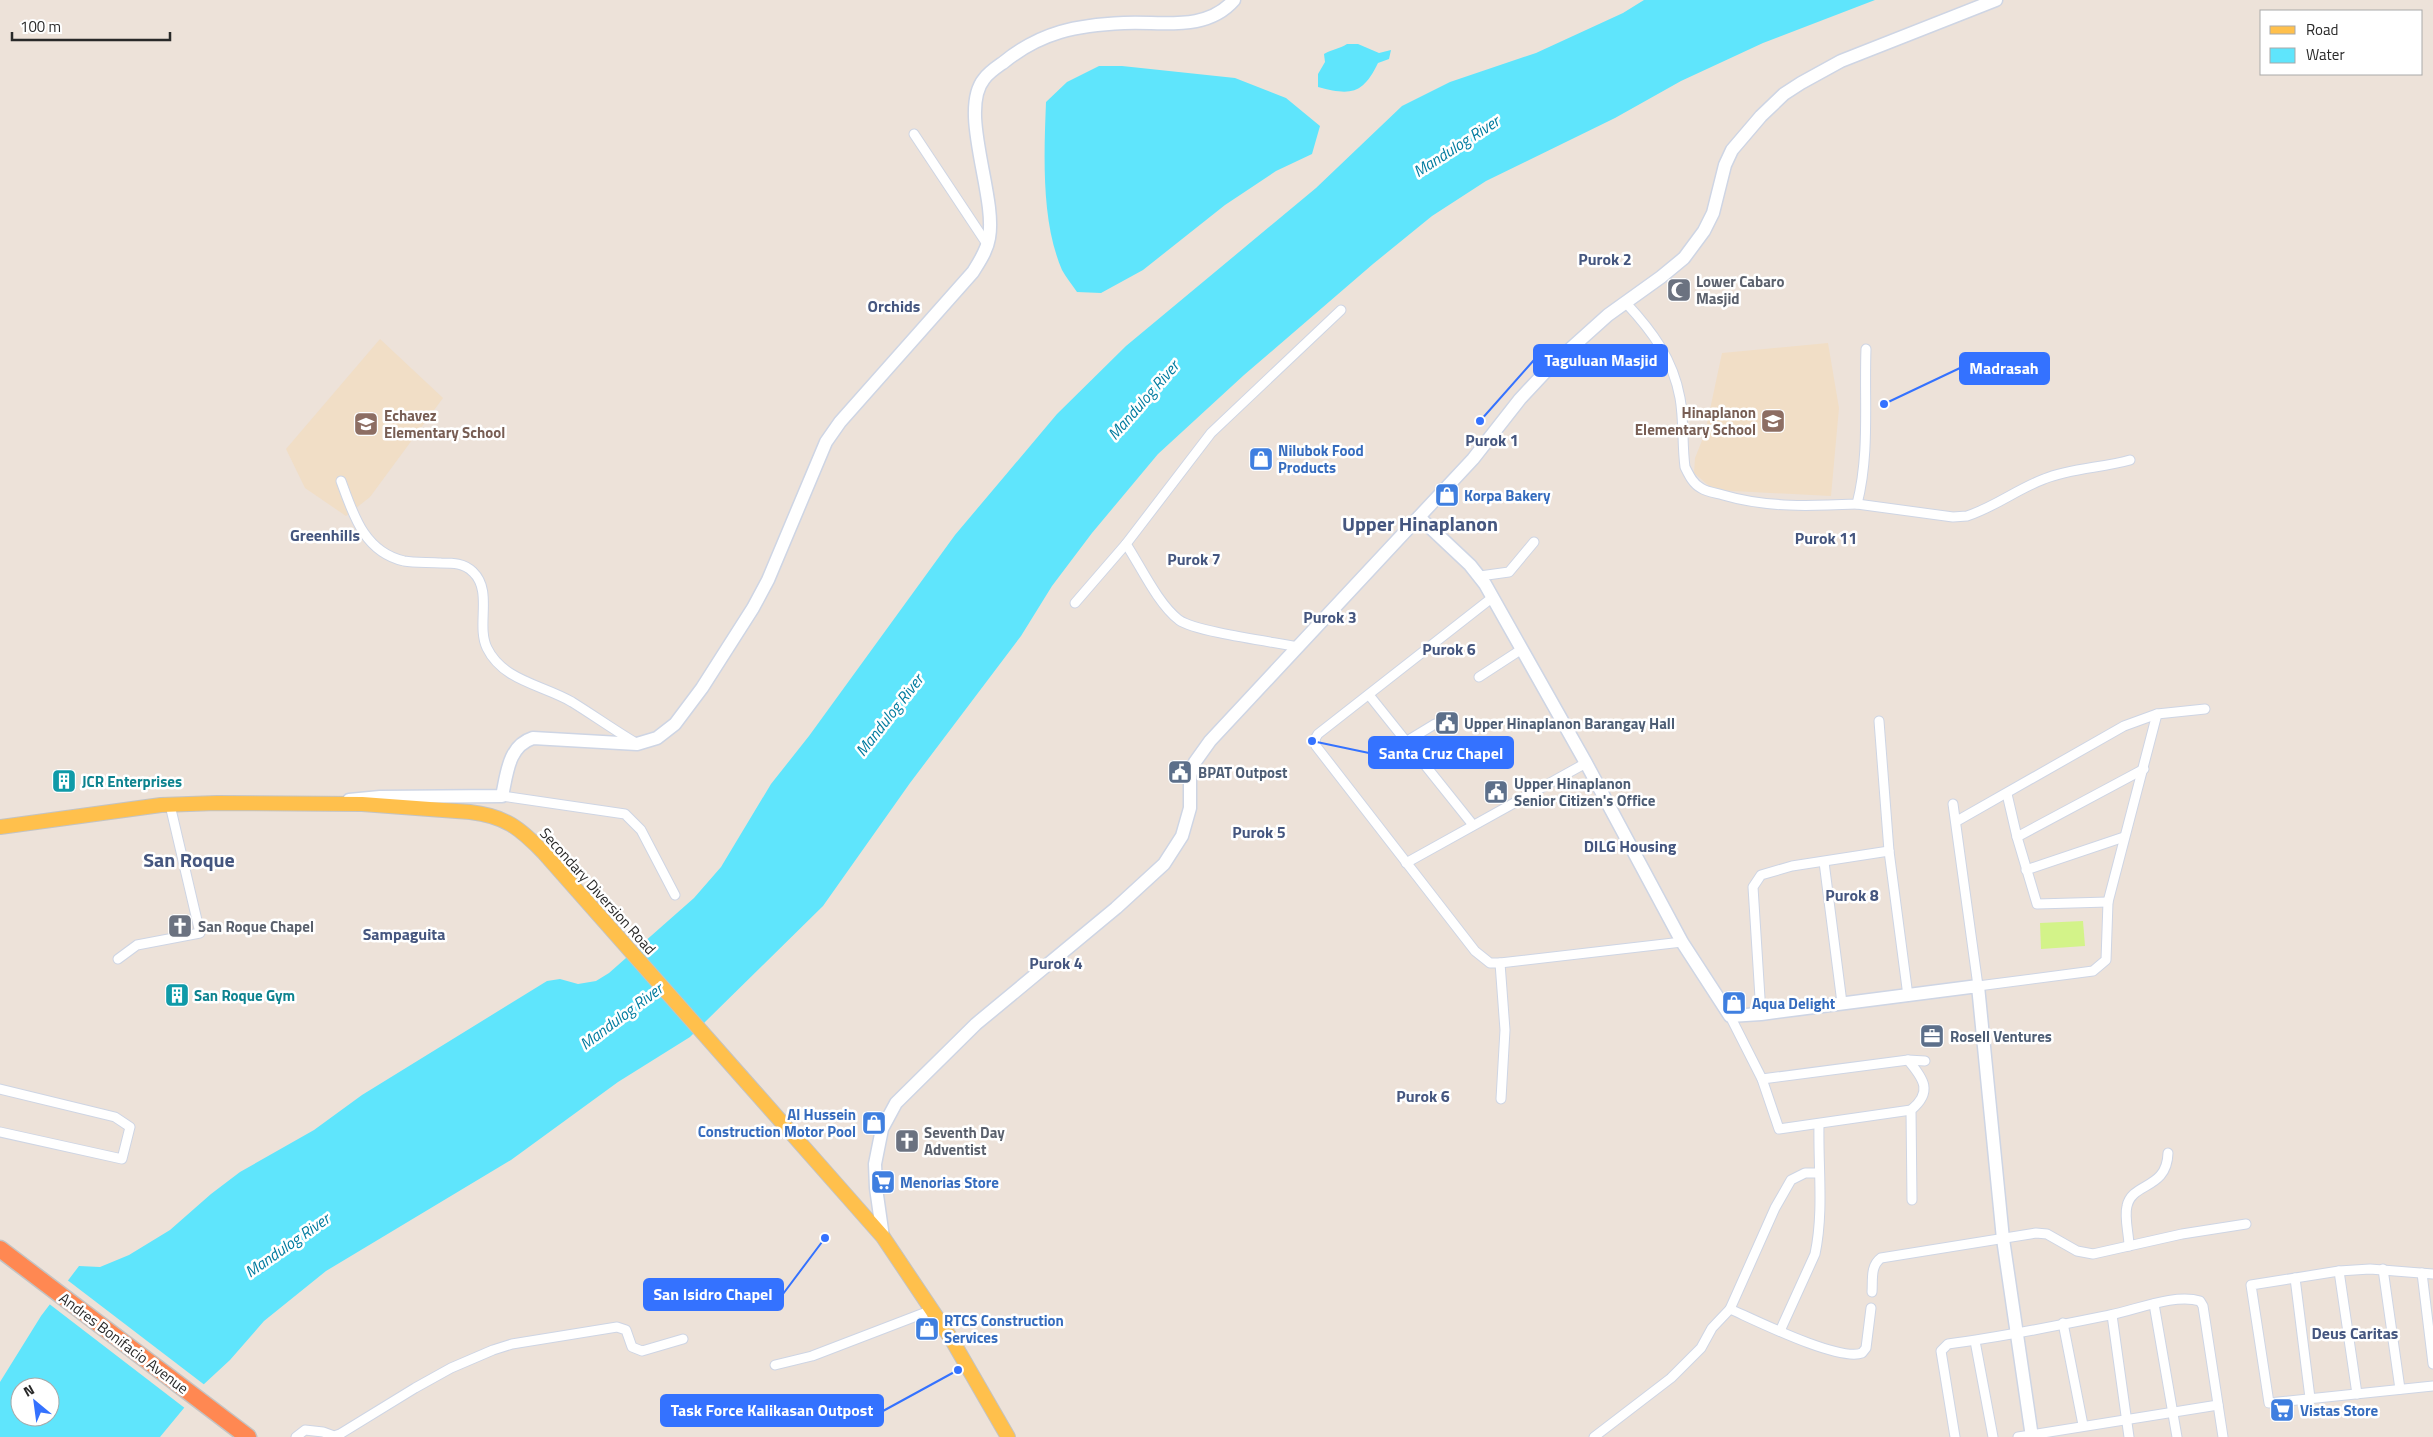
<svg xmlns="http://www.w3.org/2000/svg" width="2433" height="1437" font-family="'Titillium Web',sans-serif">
<rect width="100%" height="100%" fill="#ede2d9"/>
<!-- education -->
<g fill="#f1dec6">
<polygon points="380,339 443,398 370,497 346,516 305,488 286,449"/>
<polygon points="1828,343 1839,408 1831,496 1714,490 1694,473 1695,458 1705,433 1722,353"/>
</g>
<!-- pitch -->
<polygon fill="#d3f389" points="2083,921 2085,946 2041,949 2040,923"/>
<!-- water -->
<g fill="#5fe5fc" fill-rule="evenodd">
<path d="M 1644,0 L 1875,0 L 1763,43 L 1681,81 L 1615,118 L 1486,181 L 1432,216 L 1373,264 L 1244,375 L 1158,454 L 1092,533 L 1052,586 L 1021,636 L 910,783 L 823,906 L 706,1021 L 690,1037 L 618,1082 L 511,1160 L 326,1271 L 264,1321 L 230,1360 L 203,1385 L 160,1437 L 0,1437 L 0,1382 L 41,1316 L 79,1266 L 100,1267 L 129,1255 L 170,1230 L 211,1194 L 240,1172 L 314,1130 L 362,1095 L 547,981 L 560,979 L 578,984 L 596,981 L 609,973 L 694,898 L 721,867 L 771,784 L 809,736 L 955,535 L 1057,414 L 1126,346 L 1316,188 L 1402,106 L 1450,82 L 1536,53 L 1623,13 ZM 20,1387 L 50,1387 L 50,1417 L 20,1417 Z"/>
<path d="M 1347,44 L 1358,44 L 1379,53 L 1391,50 L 1389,59 L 1378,63 C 1363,94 1351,96 1318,87 L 1318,74 L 1325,62 L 1324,54 C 1333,49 1339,49 1347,44 Z"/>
<path d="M 1099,66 L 1122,66 L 1235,78 L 1286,98 L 1320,126 L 1312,154 L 1276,171 L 1225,205 L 1143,270 L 1101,293 L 1077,292 C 1072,285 1066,277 1062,270 C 1041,221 1044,155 1046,102 L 1067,82 Z"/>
</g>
<!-- pier -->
<polygon fill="#ede2d9" points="66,1279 206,1386 186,1409 48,1303"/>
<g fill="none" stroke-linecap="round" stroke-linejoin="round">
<defs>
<g id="street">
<polyline points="914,134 987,244"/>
<path d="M 1626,303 C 1652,331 1673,359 1680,398 C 1684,420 1682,444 1685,467 C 1689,475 1693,484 1701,488 C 1707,492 1716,493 1723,495 C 1767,508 1812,506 1857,504 C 1870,454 1864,401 1866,349"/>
<path d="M 341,481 C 353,514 364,552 404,561 C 415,563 429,562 441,563 C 453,563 464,563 473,572 C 493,591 476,625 487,648 C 503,681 543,685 572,702 C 593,715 614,730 636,743"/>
<path d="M 1857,504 L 1953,517 L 1967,516 C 1995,507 2017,489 2044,479 C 2071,468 2102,468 2130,460"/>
<path d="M 1126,544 C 1141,567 1158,604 1179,620 C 1196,632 1274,642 1299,647"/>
<polyline points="1480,576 1509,572 1534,542"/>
<polyline points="1493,597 1318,734 1315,739 1316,746 1475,951 1490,963 1500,963 1682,942"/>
<polyline points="1075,603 1126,544 1211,433 1341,310"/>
<polyline points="1479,677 1522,649"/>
<polyline points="1369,695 1473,825"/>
<polyline points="1879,721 1889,851 1908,996"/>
<polyline points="1407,741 1435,724"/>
<polyline points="2007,794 2017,837 2037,904 2108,902"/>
<polyline points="502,796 625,814 641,830 675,895"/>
<polyline points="1953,804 1978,986 2093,971 2106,960 2108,902 2157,714"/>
<polyline points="1957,821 2124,726 2157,714 2205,709"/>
<polyline points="2017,837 2144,769"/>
<polyline points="1824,862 1842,1003"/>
<polyline points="1406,863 1586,763"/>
<polyline points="2026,870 2124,837"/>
<polyline points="118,959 137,945 200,933 170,805"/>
<polyline points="1500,963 1505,1030 1501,1099"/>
<polyline points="1761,1014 1753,887 1761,875 1792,866 1889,851"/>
<polyline points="1730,1016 1762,1079 1779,1129 1911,1110"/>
<path d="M 1908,1060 C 1924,1079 1933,1092 1911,1110 L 1912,1200"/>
<polyline points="1762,1079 1908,1060 1925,1061"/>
<polyline points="0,1089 115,1117 130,1127 122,1159 0,1132"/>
<path d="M 2129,1246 C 2129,1234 2124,1218 2127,1206 C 2132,1182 2167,1190 2168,1153"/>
<polyline points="2383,1269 2400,1389"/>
<polyline points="2339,1271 2357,1394"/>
<polyline points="2422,1273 2433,1364"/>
<polyline points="2433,1274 2370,1269 2339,1271 2251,1285 2269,1403 2433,1386"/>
<polyline points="2295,1278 2310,1398"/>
<path d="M 1872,1292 C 1873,1280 1870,1266 1881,1258 L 2036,1233 L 2047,1234 L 2077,1251 L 2093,1254 L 2182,1234 L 2246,1224"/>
<polyline points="2154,1304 2177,1437"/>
<path d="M 1730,1309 C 1755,1320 1839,1362 1862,1353 L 1866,1348 L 1871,1308"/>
<polyline points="2112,1315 2129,1437"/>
<polyline points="2063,1323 2083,1425"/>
<path d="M 1780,1331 L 1815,1254 C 1824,1211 1818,1168 1819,1124"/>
<polyline points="1975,1341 1993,1437"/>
<polyline points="775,1365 812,1356 932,1310"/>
<polyline points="296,1437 305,1430 323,1432 334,1436 340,1434 415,1388 451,1368 493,1350 512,1344 617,1327 626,1330 632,1347 642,1351 683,1339"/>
<polyline points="1594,1437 1671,1378 1701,1348 1712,1328 1730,1309 1775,1208 1791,1180 1805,1173 1818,1173"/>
<path d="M 1955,1437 L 1941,1351 L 1948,1344 C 2003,1337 2056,1326 2110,1315 C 2136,1310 2175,1293 2200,1301 L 2203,1306 L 2223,1437"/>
<polyline points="2018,1437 2218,1405"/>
</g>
<g id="secondary">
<polyline points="1419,517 1470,565 1485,584 1586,763 1682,942 1730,1016 1761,1014 1978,986 2003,1239 2032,1437"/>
<path d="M 349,800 L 380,797 L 502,796 C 507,774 508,746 533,738 L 637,744 L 657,738 L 675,724 L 702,688 L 753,608 L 768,580 L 826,442 L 840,422 L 973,272 C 979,262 987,251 989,238 C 997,196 958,111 984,79 C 989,72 997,67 1004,62 C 1041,32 1077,25 1124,23 C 1162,21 1206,32 1234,0"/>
<polyline points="883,1237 876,1188 875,1164 882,1129 896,1103 976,1024 1116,908 1164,864 1182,836 1190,808 1190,775 1195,762 1210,741 1473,459 1520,399 1549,368 1608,315 1661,277 1684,258 1704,231 1713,213 1725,165 1732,150 1761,116 1784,94 1801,83 1841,61 1996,0"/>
</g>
<path id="primary" d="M 0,827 L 161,805 L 217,803 L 362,804 L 470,812 C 505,816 520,828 544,853 L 883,1237 L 952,1340 L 1008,1437"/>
<polyline id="highway" points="0,1249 248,1437"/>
</defs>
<!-- street casing -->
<use href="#street" stroke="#ced5e4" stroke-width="11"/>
<!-- secondary casing -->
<use href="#secondary" stroke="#ced5e4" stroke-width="15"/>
<!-- primary casing -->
<use href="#primary" stroke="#c3c3c3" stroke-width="16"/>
<!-- highway casing -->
<use href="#highway" stroke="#c3c3c3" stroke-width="19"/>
<!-- street -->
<use href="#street" stroke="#fff" stroke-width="9"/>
<!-- secondary -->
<use href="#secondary" stroke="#fff" stroke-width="12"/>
<!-- primary -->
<use href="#primary" stroke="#ffc04c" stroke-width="14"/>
<!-- highway -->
<use href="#highway" stroke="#ff8852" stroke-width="16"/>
</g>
<!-- icons -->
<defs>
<symbol id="mosque-square" viewBox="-11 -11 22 22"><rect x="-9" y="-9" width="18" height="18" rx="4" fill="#6b7280" stroke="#fff"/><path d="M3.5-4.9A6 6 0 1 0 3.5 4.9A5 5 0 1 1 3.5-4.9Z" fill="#fff"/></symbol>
<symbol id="school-square" viewBox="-11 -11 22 22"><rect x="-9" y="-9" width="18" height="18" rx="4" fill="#8d6e63" stroke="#fff"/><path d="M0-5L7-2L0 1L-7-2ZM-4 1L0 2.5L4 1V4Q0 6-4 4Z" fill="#fff"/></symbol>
<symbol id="shop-square" viewBox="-11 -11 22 22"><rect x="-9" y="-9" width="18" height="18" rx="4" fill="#3f7fe0" stroke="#fff"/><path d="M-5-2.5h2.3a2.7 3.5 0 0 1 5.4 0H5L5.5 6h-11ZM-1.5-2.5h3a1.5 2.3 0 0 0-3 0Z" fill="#fff"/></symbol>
<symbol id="civic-square" viewBox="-11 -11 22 22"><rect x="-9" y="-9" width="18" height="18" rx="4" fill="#5c6f8a" stroke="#fff"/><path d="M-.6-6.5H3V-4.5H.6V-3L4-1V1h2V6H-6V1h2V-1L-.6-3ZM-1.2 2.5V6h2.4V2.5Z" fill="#fff"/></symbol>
<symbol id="building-square" viewBox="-11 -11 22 22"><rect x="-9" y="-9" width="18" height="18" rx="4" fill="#0f9aa8" stroke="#fff"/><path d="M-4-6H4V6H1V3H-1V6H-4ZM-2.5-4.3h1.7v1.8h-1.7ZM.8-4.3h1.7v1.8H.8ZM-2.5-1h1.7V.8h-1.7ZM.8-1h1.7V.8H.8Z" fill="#fff"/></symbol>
<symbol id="church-square" viewBox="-11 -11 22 22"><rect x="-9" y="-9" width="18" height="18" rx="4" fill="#6b7280" stroke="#fff"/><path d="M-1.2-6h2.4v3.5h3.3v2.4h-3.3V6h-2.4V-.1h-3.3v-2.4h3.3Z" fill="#fff"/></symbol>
<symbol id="office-square" viewBox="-11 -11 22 22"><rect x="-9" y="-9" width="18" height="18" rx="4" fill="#5c6f8a" stroke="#fff"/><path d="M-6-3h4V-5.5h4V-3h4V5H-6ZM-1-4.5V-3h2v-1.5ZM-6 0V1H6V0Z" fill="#fff"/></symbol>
<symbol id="supermarket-square" viewBox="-11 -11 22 22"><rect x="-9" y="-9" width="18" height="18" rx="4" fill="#3f7fe0" stroke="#fff"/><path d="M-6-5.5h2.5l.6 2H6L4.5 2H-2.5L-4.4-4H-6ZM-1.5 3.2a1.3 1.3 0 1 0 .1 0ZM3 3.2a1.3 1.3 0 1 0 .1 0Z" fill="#fff"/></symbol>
</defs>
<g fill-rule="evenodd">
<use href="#mosque-square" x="1665" y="276" width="28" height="28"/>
<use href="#school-square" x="1759" y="407" width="28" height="28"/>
<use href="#school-square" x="352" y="410" width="28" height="28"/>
<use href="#shop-square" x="1247" y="445" width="28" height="28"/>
<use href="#shop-square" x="1433" y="481" width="28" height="28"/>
<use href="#civic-square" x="1433" y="709" width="28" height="28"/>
<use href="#civic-square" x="1166" y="758" width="28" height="28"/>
<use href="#building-square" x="50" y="767" width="28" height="28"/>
<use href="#civic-square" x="1482" y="778" width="28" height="28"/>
<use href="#church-square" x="166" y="912" width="28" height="28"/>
<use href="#building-square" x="163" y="981" width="28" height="28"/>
<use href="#shop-square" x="1720" y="989" width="28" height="28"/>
<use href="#office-square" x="1918" y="1022" width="28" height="28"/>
<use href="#shop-square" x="860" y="1109" width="28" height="28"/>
<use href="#church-square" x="893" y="1127" width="28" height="28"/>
<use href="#supermarket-square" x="869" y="1168" width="28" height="28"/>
<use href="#shop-square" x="913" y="1315" width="28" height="28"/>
<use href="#supermarket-square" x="2268" y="1396" width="28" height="28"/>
</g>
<g text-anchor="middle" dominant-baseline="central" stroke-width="5" stroke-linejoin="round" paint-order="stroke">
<!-- worship labels -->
<g font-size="15" font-weight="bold" fill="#5b616d" stroke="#fff" text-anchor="start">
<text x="1696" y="281">Lower Cabaro<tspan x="1696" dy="17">Masjid</tspan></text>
<text x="198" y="926">San Roque Chapel</text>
<text x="924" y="1132">Seventh Day<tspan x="924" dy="17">Adventist</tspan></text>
</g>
<!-- education labels -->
<g font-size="15" font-weight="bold" fill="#785e54" stroke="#fff" text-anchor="end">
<text x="1756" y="412">Hinaplanon<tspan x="1756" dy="17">Elementary School</tspan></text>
<text x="384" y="415" text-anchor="start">Echavez<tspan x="384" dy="17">Elementary School</tspan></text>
</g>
<!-- shop labels -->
<g font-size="15" font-weight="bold" fill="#366cbe" stroke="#fff" text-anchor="start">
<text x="1278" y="450">Nilubok Food<tspan x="1278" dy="17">Products</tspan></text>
<text x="1464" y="495">Korpa Bakery</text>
<text x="1752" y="1003">Aqua Delight</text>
<text x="856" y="1114" text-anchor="end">Al Hussein<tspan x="856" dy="17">Construction Motor Pool</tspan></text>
<text x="900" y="1182">Menorias Store</text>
<text x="944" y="1320">RTCS Construction<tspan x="944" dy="17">Services</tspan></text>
<text x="2300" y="1410">Vistas Store</text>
</g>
<!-- service labels -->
<g font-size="15" font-weight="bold" fill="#4e5e75" stroke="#fff" text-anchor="start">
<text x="1464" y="723">Upper Hinaplanon Barangay Hall</text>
<text x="1198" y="772">BPAT Outpost</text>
<text x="1514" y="783">Upper Hinaplanon<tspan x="1514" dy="17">Senior Citizen's Office</tspan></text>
<text x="1950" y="1036">Rosell Ventures</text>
</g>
<!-- culture labels -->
<g font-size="15" font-weight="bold" fill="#0d838f" stroke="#fff" text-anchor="start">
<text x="82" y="781">JCR Enterprises</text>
<text x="194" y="995">San Roque Gym</text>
</g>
<!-- street labels -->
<g font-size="15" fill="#292929" stroke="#fff">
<text transform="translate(598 891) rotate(48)">Secondary Diversion Road</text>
<text transform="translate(124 1343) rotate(37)">Andres Bonifacio Avenue</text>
</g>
<!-- water labels -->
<g font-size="16" font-style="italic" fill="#017b9f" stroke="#fff">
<text transform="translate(1456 146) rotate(-33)">Mandulog River</text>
<text transform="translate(1143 400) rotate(-49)">Mandulog River</text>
<text transform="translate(889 715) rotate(-52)">Mandulog River</text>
<text transform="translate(621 1016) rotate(-37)">Mandulog River</text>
<text transform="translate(287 1245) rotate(-35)">Mandulog River</text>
</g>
<!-- neighbourhood labels -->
<g font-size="16" font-weight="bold" fill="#45567f" stroke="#fff">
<text x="1605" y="259">Purok 2</text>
<text x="894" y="306">Orchids</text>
<text x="1492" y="440">Purok 1</text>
<text x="325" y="535">Greenhills</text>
<text x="1826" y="538">Purok 11</text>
<text x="1194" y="559">Purok 7</text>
<text x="1330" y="617">Purok 3</text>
<text x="1449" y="649">Purok 6</text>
<text x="1259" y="832">Purok 5</text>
<text x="1630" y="846">DILG Housing</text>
<text x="1852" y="895">Purok 8</text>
<text x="404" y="934">Sampaguita</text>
<text x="1056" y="963">Purok 4</text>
<text x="1423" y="1096">Purok 6</text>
<text x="2355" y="1333">Deus Caritas</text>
</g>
<!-- district labels -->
<g font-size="20" font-weight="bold" fill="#45567f" stroke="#fff">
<text x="1420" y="523">Upper Hinaplanon</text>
<text x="189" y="859">San Roque</text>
</g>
</g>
<!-- callouts -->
<path fill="none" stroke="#3472ff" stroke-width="2" d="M1480 421L1534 360M1884 404L1960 368M1312 741L1369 753M825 1238L783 1294M958 1370L883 1411"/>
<g fill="#3472ff" stroke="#fff" stroke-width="2">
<circle cx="1480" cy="421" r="5"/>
<circle cx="1884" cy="404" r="5"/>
<circle cx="1312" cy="741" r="5"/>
<circle cx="825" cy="1238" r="5"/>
<circle cx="958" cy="1370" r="5"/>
</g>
<g fill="#3472ff" stroke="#3472ff" stroke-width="2">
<rect x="1534" y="345" width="133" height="31" rx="5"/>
<rect x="1960" y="353" width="89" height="31" rx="5"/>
<rect x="1369" y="737" width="144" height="31" rx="5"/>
<rect x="644" y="1279" width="139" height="31" rx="5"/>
<rect x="661" y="1395" width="222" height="31" rx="5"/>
</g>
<g font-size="16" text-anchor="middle" font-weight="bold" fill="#fff">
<text x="1601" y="366">Taguluan Masjid</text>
<text x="2004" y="374">Madrasah</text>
<text x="1441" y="759">Santa Cruz Chapel</text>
<text x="713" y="1300">San Isidro Chapel</text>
<text x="772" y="1416">Task Force Kalikasan Outpost</text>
</g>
<!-- legend -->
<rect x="2260" y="10" width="162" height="65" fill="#ffffff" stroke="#a9a9a9"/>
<rect x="2270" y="26" width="25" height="8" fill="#ffc04c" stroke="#a9a9a9"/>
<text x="2306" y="35" font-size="15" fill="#292929">Road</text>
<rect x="2270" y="48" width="25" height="15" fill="#5fe5fc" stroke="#a9a9a9"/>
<text x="2306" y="60" font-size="15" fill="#292929">Water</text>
<!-- north arrow -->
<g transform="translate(35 1402) rotate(331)"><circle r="24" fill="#ffffff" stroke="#a9a9a9"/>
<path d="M0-4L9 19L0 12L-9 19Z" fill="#3472ff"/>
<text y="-8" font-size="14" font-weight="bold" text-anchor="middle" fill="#292929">N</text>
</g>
<!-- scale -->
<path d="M12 32v8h158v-8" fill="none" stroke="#292929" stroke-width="2.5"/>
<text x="20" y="32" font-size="15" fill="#292929" stroke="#ffffff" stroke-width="4" paint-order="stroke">100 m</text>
</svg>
